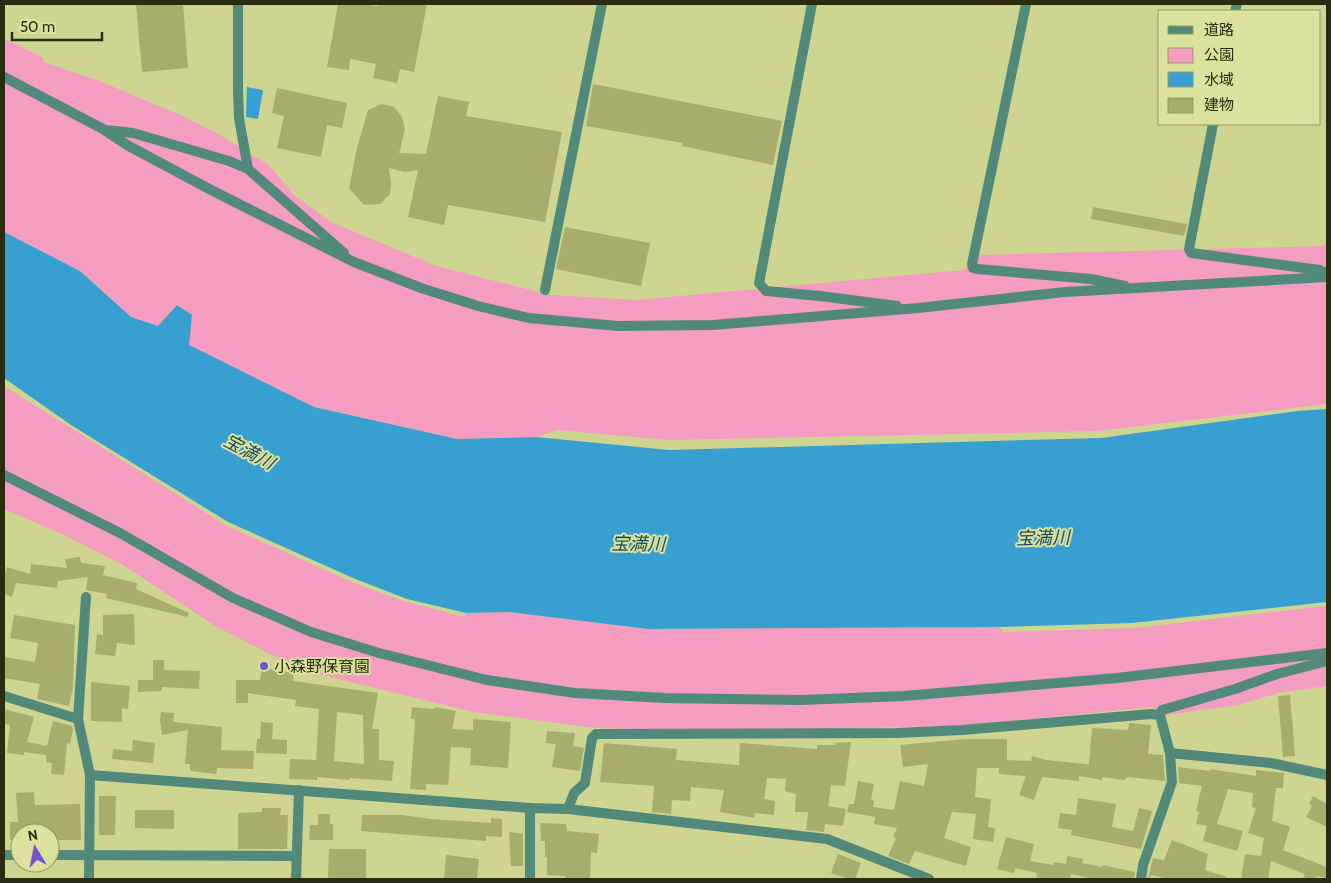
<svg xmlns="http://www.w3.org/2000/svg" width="1331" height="883" font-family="Cabin,'Noto Sans JP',sans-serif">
<rect width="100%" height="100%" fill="#ced590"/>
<!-- green -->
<g fill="#f59cc1">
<polygon points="4,39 42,57 44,62 97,80 187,118 222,136 270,166 294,195 331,222 436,266 551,295 637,300 964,270 978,255 1323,246 1327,242 1327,404 1097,431 668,440 557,430 536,437 457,439 314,407 188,345 192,315 177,305 158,326 131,317 80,271 4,232"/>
<polygon points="4,386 227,526 352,582 403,601 464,617 466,613 509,612 648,629 999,627 1003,632 1135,628 1327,606 1327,686 1278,693 1238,705 1166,715 1152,707 959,726 718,731 595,728 473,712 302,670 215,626 123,565 62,534 4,509"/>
</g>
<!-- water -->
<g fill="#37a0d1">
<polygon points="247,87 263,90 258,119 246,117"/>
<polygon points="4,232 80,271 131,317 158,326 177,305 192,315 189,345 314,407 457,439 536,437 669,450 1101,438 1297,411 1327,409 1327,602 1132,623 999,627 648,629 509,612 466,613 407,599 353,578 228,522 71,425 4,378"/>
</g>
<!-- building -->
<g fill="#a7ad6a" fill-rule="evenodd">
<polygon points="136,4 183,4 188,68 142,72"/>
<polygon points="338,4 365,4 377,6 378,4 427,4 414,72 400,69 397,83 373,78 376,64 350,59 349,70 327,67"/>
<polygon points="593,84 782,121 773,165 682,146 683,143 586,126"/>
<polygon points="277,88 347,103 342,128 327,125 321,157 277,148 284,116 272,113"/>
<polygon points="438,96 469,102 466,116 562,132 545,222 448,205 444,225 408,217 418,170 405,172 389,168 391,183 390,194 380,204 364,205 349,188 357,148 368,110 382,104 394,107 402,117 405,130 399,153 426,154"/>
<polygon points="1093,207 1187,224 1184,236 1091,219"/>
<polygon points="565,227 650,243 641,286 556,269"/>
<polygon points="80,557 81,563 105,566 103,575 137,583 136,589 189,613 188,617 106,598 107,594 86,590 88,577 58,581 57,588 16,583 12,597 4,594 4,577 7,567 30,574 31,564 67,568 65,559"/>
<polygon points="134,614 135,645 117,643 115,656 95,654 97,634 103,635 103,615"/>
<polygon points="14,615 75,625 73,688 69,706 37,699 40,684 4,678 4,657 35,662 38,643 10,638"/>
<polygon points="153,660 164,660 164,670 200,671 199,689 162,687 162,691 138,692 138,680 153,680"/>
<path d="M 262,668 L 294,673 L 293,681 L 378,693 L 372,729 L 379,729 L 379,760 L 394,761 L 392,781 L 350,778 L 350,780 L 317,777 L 317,780 L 289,779 L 290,759 L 316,760 L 319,709 L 295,706 L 296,700 L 248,693 L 248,703 L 236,703 L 236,680 L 260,680 ZM 337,712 L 363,715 L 364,764 L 334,761 Z"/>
<polygon points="91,682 130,686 128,709 122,708 122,722 91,721"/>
<polygon points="1290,695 1295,756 1283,757 1278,696"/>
<polygon points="412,707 434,709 435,707 456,711 452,729 473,730 473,719 511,722 508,768 470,765 471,748 451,747 448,785 426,784 426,790 410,789 415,722 414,719 411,719"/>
<polygon points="4,709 34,717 27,742 47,746 53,721 72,726 73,730 70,744 67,743 64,775 51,774 52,763 46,762 46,755 24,752 24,755 7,753 10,725 4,724"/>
<polygon points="161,712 174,713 173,722 222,727 221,750 254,751 253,769 217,768 216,774 190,771 190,764 185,764 188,730 162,735 160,720"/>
<polygon points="261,722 273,723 272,739 287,740 287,754 256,753 257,739 260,739"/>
<polygon points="1129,723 1151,725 1148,754 1163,755 1165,781 1128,777 1124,780 1103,777 1102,780 1079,776 1079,781 1042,777 1034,800 1019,795 1026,776 999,774 999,768 977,768 975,797 991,799 988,827 995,828 993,842 973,839 976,814 952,812 944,838 971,847 966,866 915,851 909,864 888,856 896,838 893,837 897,828 874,824 875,817 847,812 849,804 854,804 858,781 874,784 871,799 874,801 873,807 894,810 900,781 924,786 928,764 903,767 900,745 965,739 1007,739 1007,760 1031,761 1032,756 1046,760 1086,764 1089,764 1092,728 1128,730"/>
<polygon points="547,731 575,733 573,746 584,748 580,771 552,767 556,744 546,743"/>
<polygon points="133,740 155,743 153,763 112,759 113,749 132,751"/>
<polygon points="851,742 845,786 831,785 828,806 846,809 843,826 825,824 824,832 806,830 808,812 795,812 796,794 785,791 786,779 767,778 764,799 775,801 774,815 755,813 755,818 720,812 724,790 691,787 690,801 672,800 671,814 652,812 654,786 600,782 604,743 677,749 676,760 739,765 740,743 817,749 817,745 835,745 835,743"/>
<polygon points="1178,767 1210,771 1210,769 1256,776 1256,770 1284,773 1283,788 1276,788 1272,821 1290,827 1283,850 1327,867 1327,878 1317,876 1316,879 1303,879 1305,874 1271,861 1268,879 1241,879 1245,854 1261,856 1264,838 1248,833 1256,808 1252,807 1253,793 1228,789 1217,824 1243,831 1237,851 1203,841 1207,826 1196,824 1199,812 1196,811 1202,786 1179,783"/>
<polygon points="34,792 35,805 80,804 81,840 50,840 50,833 20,833 20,840 10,840 10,822 18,822 16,793"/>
<polygon points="99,796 116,796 115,835 99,835"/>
<polygon points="1313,796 1327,804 1327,827 1306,817 1312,806 1309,804"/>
<polygon points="1078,798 1116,804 1112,827 1133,831 1139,808 1152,811 1141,849 1071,835 1072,830 1058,828 1060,813 1076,815"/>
<polygon points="262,808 281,808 280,815 288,815 287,849 238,849 238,813 262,812"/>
<polygon points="135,810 174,810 174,829 135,828"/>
<polygon points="318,814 330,814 330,824 333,824 333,840 309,840 310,825 318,825"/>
<polygon points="362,815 402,815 431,819 491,823 491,818 502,819 502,837 486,836 486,841 361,831"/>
<polygon points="540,823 566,824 567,831 599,834 597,853 591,852 590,879 565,879 565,876 547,875 547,857 545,857 545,841 541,841"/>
<polygon points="509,832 523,834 523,866 511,866"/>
<polygon points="1006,837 1034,844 1030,861 1053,865 1054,862 1066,864 1067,856 1083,859 1082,863 1102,867 1103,865 1135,872 1134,879 1094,879 1071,874 1070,879 1047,879 1036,877 1037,873 1015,868 1014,873 997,869"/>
<polygon points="1172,840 1208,854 1205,870 1227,877 1226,879 1168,879 1151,875 1150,879 1148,879 1153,858 1164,860"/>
<polygon points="329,849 366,849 366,879 328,879"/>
<polygon points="838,854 861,863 855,879 848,879 831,873"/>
<polygon points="446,855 479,859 477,879 444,879"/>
</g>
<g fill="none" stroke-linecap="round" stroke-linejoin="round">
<!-- street -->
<g stroke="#518a79" stroke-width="10">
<polyline points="238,4 238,90 239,118 248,169"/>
<polyline points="812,4 759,283 766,291 820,296 897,306"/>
<polyline points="1026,4 972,264 973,268 977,269 1091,279 1125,286"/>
<polyline points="1235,11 1237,4"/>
<polyline points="4,77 103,129 127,145 213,191 354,262 421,288 478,306 529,318 618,326 713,325 918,308 1065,292 1327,277"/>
<polyline points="1213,124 1189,249 1191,253 1320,270 1327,274"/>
<polyline points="106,130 133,133 229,161 248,169 344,253"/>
<polyline points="545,290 602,4"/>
<polyline points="4,475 120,533 233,598 311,632 379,653 487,680 575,693 665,698 801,700 904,696 1117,678 1327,653"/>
<polyline points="86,597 78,719 90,775 89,879"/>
<polyline points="4,696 78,719"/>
<polyline points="1170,753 1271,763 1327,775"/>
<polyline points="90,775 530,808 568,809 827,839 929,879"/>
<polyline points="530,808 530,879"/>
<polyline points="568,809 574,793 585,783 592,738 596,734 897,733 962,730 1151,714 1160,715"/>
<polyline points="4,855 20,855"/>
<polyline points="50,855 296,856"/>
<polyline points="296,879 299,790"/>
<polyline points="1141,879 1143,865 1172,782 1170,753 1160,715 1162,710 1235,689 1277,674 1327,661"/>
</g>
</g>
<!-- markers -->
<circle fill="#7652cc" stroke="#dbe29d" stroke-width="2" cx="264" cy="666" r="5"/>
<g text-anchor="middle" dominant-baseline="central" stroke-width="4" stroke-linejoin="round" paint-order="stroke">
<!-- poi labels -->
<g font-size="16" fill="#2a2c10" stroke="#dbe29d" text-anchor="start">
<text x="274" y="666">小森野保育園</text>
</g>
<!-- water labels -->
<g font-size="18" font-style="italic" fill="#104962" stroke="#dbe29d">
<text transform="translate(249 452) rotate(28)">宝満川</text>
<text transform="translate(1043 538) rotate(-1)">宝満川</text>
<text transform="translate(638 544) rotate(1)">宝満川</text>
</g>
</g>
<!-- border -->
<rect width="1331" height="883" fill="none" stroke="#2a2c10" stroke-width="10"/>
<!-- legend -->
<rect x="1158" y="10" width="162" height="115" fill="#dbe29d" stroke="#949965"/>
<rect x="1168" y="26" width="25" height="8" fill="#518a79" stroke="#949965"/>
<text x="1204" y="35" font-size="15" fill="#2a2c10">道路</text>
<rect x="1168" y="48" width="25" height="15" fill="#f59cc1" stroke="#949965"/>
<text x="1204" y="60" font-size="15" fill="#2a2c10">公園</text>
<rect x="1168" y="72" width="25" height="15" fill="#37a0d1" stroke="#949965"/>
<text x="1204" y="85" font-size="15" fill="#2a2c10">水域</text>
<rect x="1168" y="98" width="25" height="15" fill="#a7ad6a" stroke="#949965"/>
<text x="1204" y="110" font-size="15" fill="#2a2c10">建物</text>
<!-- north arrow -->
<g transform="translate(35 848) rotate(350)"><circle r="24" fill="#dbe29d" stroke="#949965"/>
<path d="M0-4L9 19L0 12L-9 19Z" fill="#7652cc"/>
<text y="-8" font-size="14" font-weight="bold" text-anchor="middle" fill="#2a2c10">N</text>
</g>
<!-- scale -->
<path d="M12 32v8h90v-8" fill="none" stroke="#2a2c10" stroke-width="2.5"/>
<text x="20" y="32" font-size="15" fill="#2a2c10" stroke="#dbe29d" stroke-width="4" paint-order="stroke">50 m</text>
</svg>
